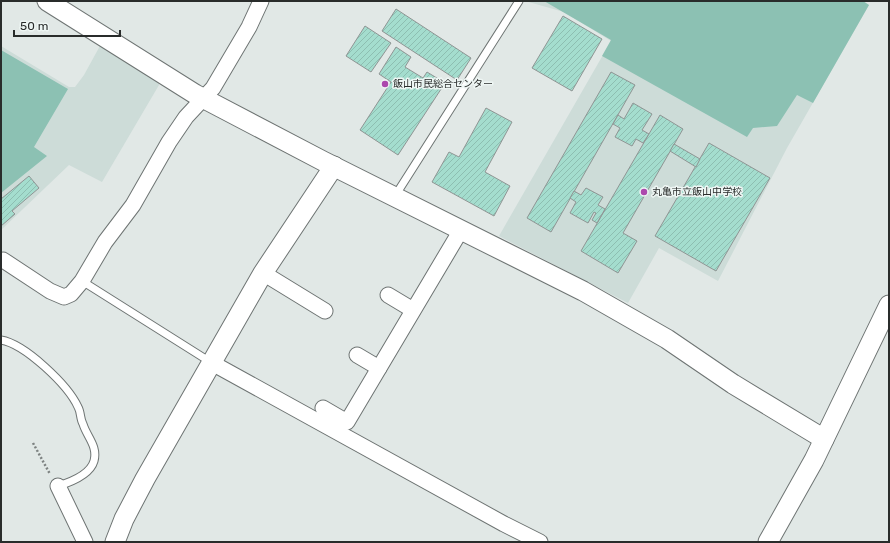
<svg xmlns="http://www.w3.org/2000/svg" width="890" height="543" font-family="Rubik,'Noto Sans JP',sans-serif">
<defs>
<pattern id="building-hatch" width="6" height="6" patternUnits="userSpaceOnUse"><rect width="6" height="6" fill="#a4ddce"/><path d="M-1 1l2-2M0 6l6-6M5 7l2-2" fill="none" stroke="#8dbeb1"/></pattern>
</defs>
<rect width="100%" height="100%" fill="#e1e8e6"/>
<!-- built -->
<g fill="#cddcd8">
<polygon points="525,1 863,1 869,5 787,148 718,281 659,248 628,303 499,236 611,41 564,12"/>
<polygon points="101,44 158,79 159,85 102,182 69,165 1,230 1,46 69,87 75,87 84,75"/>
</g>
<!-- garden -->
<g fill="#8cc1b3">
<polygon points="544,1 863,1 869,5 813,103 797,95 777,126 753,128 747,137 602,56 611,40"/>
<polygon points="1,50 68,89 34,147 47,156 1,193"/>
</g>
<!-- building -->
<g fill="url(#building-hatch)" stroke="#8f9594">
<polygon points="396,9 471,58 457,80 382,31"/>
<polygon points="563,16 602,39 572,91 532,68"/>
<polygon points="365,26 391,43 371,72 346,56"/>
<polygon points="396,47 411,57 405,67 423,78 427,72 445,83 398,155 360,130 391,82 379,74"/>
<polygon points="611,72 635,85 551,232 527,218"/>
<polygon points="633,103 652,114 642,130 649,134 643,143 636,139 632,146 615,137 620,128 613,124 618,115 624,119"/>
<polygon points="486,108 512,122 485,172 510,186 494,216 432,182 449,152 459,157"/>
<polygon points="660,115 683,129 623,233 637,241 618,273 581,251"/>
<polygon points="709,143 770,178 716,271 655,236"/>
<polygon points="674,144 700,159 696,167 670,151"/>
<polygon points="29,176 39,188 12,211 15,214 1,226 1,199"/>
<polygon points="586,188 603,197 598,205 605,209 597,223 592,220 596,213 594,212 588,223 570,213 576,202 570,198 574,191 581,195"/>
</g>
<g fill="none" stroke-linecap="round" stroke-linejoin="round">
<defs>
<g id="service">
<polyline points="395,196 519,1"/>
<polyline points="82,281 212,363"/>
<path d="M 1,340 C 25,344 68,385 78,407 C 81,412 80,419 83,424 C 87,437 98,446 94,461 C 90,475 71,482 58,486"/>
</g>
<g id="minor">
<polyline points="3,260 50,291 64,297 71,294 82,281 105,242 133,205 169,142 186,117 213,88 249,27 261,1"/>
<polyline points="263,273 325,311"/>
<polyline points="388,295 413,310"/>
<polyline points="357,355 379,368"/>
<polyline points="212,363 504,524 540,542"/>
<polyline points="323,408 347,422 461,230"/>
<polyline points="58,486 85,542"/>
</g>
<g id="tertiary">
<polyline points="47,1 195,94 323,161 583,291 667,339 733,384 824,439"/>
<polyline points="115,542 124,519 145,479 263,273 334,166"/>
<polyline points="768,542 814,460 889,305"/>
</g>
</defs>
<!-- service casing -->
<use href="#service" stroke="#6e7473" stroke-width="9"/>
<!-- minor casing -->
<use href="#minor" stroke="#6e7473" stroke-width="17"/>
<!-- tertiary casing -->
<use href="#tertiary" stroke="#6e7473" stroke-width="21"/>
<!-- path -->
<polyline stroke="#7d8281" stroke-width="2.5" stroke-dasharray="2 2" stroke-linecap="butt" points="33,443 50,474"/>
<!-- service -->
<use href="#service" stroke="#fff" stroke-width="7"/>
<!-- minor -->
<use href="#minor" stroke="#fff" stroke-width="15"/>
<!-- tertiary -->
<use href="#tertiary" stroke="#fff" stroke-width="19"/>
</g>
<!-- markers -->
<g fill="#ac48ad" stroke="#eef6f4" stroke-width="1.5">
<circle cx="385" cy="84" r="4"/>
<circle cx="644" cy="192" r="4"/>
</g>
<g text-anchor="middle" dominant-baseline="central" stroke-width="3" stroke-linejoin="round" paint-order="stroke">
<!-- poi labels -->
<g font-size="10" fill="#292c2b" stroke="#eef6f4" text-anchor="start">
<text x="393" y="84">飯山市民総合センター</text>
<text x="652" y="192">丸亀市立飯山中学校</text>
</g>
</g>
<!-- border -->
<rect width="890" height="543" fill="none" stroke="#292c2b" stroke-width="4"/>
<!-- scale -->
<path d="M14 30v6h106v-6" fill="none" stroke="#292c2b" stroke-width="2"/>
<text x="20" y="30" font-size="12" fill="#292c2b" stroke="#eef6f4" stroke-width="3" paint-order="stroke">50 m</text>
</svg>
